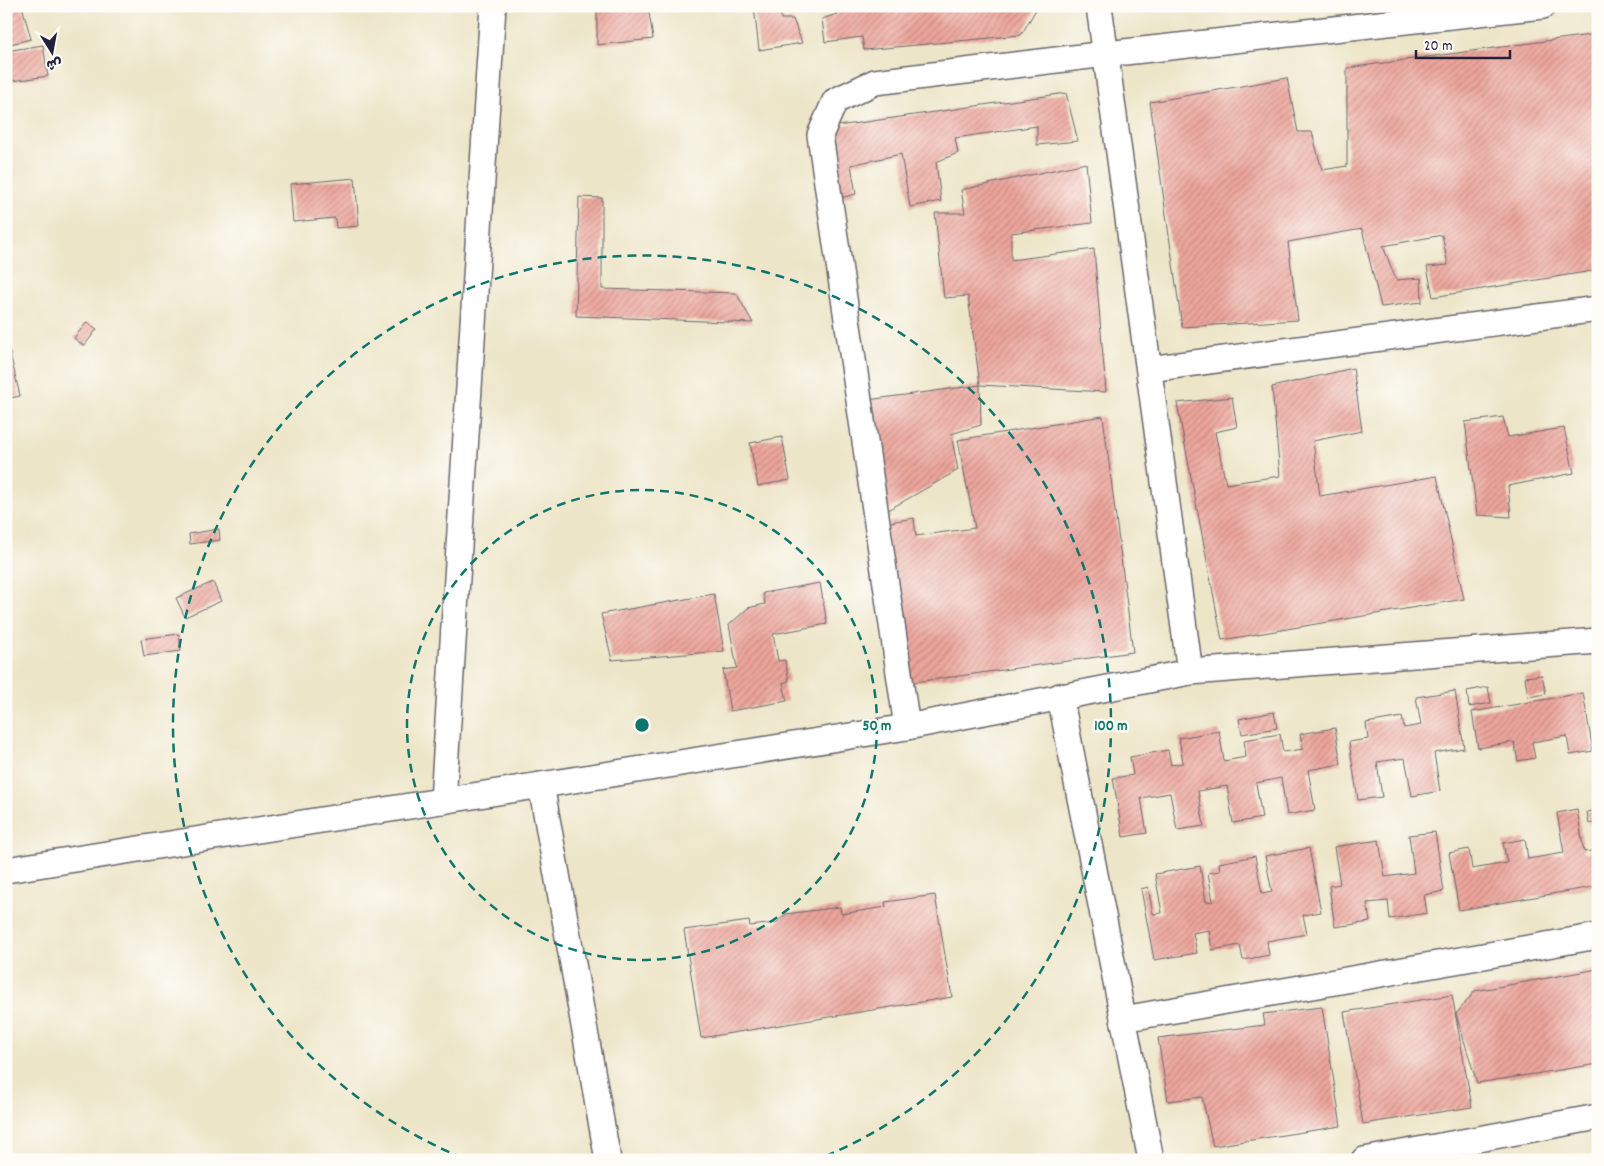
<svg xmlns="http://www.w3.org/2000/svg" width="1604" height="1166" font-family="Dekko,'Playpen Sans Arabic',sans-serif">
<defs>
<pattern id="building-hatch" width="6" height="6" patternUnits="userSpaceOnUse" patternTransform="scale(1.25)"><rect width="6" height="6" fill="#eda69c"/><path d="M-1 1l2-2M0 6l6-6M5 7l2-2" fill="none" stroke="#c08780"/></pattern>
</defs>
<rect width="100%" height="100%" fill="#fdfcf7"/>
<filter id="ink" filterUnits="userSpaceOnUse"><feTurbulence type="fractalNoise" baseFrequency=".02" numOctaves="2"/><feDisplacementMap in="SourceGraphic" scale="10" xChannelSelector="R" yChannelSelector="G"/><feConvolveMatrix kernelMatrix="1 2 1 2 8 2 1 2 1" color-interpolation-filters="sRGB"/></filter>
<filter id="wash" filterUnits="userSpaceOnUse"><feTurbulence type="fractalNoise" baseFrequency=".0096" numOctaves="4" result="noise"/><feDisplacementMap in="SourceGraphic" scale="20" xChannelSelector="R" yChannelSelector="G"/><feGaussianBlur stdDeviation="1.12" result="paint"/><feColorMatrix in="noise" values="0 0 0 0 0 0 0 0 0 0 0 0 0 0 0 0 0 1.4 0 .05"/><feComposite in="paint" operator="in"/></filter>
<g filter="url(#wash)">
<rect width="100%" height="100%" fill="#ede5c8"/>
<g id="blocks">
<!-- building -->
<g fill="url(#building-hatch)">
<polygon points="6,6 22,6 31,39 6,45"/>
<polygon points="597,6 648,6 653,39 597,45"/>
<polygon points="754,6 780,6 781,19 793,19 802,43 759,50"/>
<polygon points="835,6 1038,6 1021,35 864,50 862,37 825,42 822,19 837,14"/>
<polygon points="1597,34 1598,270 1433,297 1427,267 1448,265 1442,235 1383,246 1396,280 1421,278 1422,302 1381,307 1362,229 1288,242 1298,320 1182,327 1150,102 1287,78 1298,132 1312,132 1322,170 1347,166 1347,68"/>
<polygon points="43,45 48,76 6,82 6,51"/>
<polygon points="1066,93 1078,141 1037,145 1037,126 955,138 958,153 936,162 941,201 910,207 901,154 851,165 856,194 836,199 831,127"/>
<polygon points="1086,163 1092,223 1011,233 1011,260 1094,249 1106,392 980,385 968,296 944,298 935,213 965,213 961,190"/>
<polygon points="355,178 359,226 336,228 335,218 293,222 290,184"/>
<polygon points="579,197 602,198 602,289 736,293 753,323 576,316"/>
<polygon points="87,322 97,329 84,346 74,338"/>
<polygon points="6,336 20,396 6,399"/>
<polygon points="1353,368 1362,431 1313,441 1320,496 1437,476 1464,599 1222,640 1177,403 1232,397 1237,427 1215,432 1226,484 1280,476 1272,387"/>
<polygon points="980,385 981,425 951,434 958,470 883,513 867,400"/>
<polygon points="1103,416 1133,652 908,683 884,523 914,518 916,536 975,528 958,440"/>
<polygon points="1503,417 1508,437 1564,428 1574,473 1508,486 1511,517 1477,515 1465,422"/>
<polygon points="782,437 790,480 758,486 750,443"/>
<polygon points="219,529 220,540 190,544 189,534"/>
<polygon points="213,582 221,601 185,617 176,598"/>
<polygon points="820,583 827,624 773,634 778,661 785,660 789,681 783,683 787,701 730,711 723,670 737,668 729,625 748,608 765,604 763,593"/>
<polygon points="714,594 724,651 612,660 601,614"/>
<polygon points="179,634 181,651 144,656 141,639"/>
<polygon points="1542,675 1546,694 1528,697 1525,677"/>
<polygon points="1488,687 1491,703 1469,707 1467,691"/>
<polygon points="1455,691 1464,748 1434,753 1440,791 1412,796 1405,758 1377,762 1382,797 1358,800 1349,742 1368,739 1366,723 1402,717 1404,728 1421,725 1416,697"/>
<polygon points="1583,693 1593,751 1570,755 1567,736 1532,742 1535,758 1518,761 1514,742 1478,748 1472,712"/>
<polygon points="1274,712 1277,728 1242,734 1239,719"/>
<polygon points="1335,728 1341,764 1308,770 1315,810 1287,815 1281,778 1256,783 1262,818 1233,823 1227,786 1198,791 1204,826 1177,830 1170,793 1141,798 1147,833 1123,837 1113,778 1133,775 1130,757 1168,750 1171,765 1183,763 1179,738 1219,731 1224,761 1246,757 1244,740 1280,734 1283,752 1303,749 1300,734"/>
<polygon points="1577,809 1584,852 1598,850 1598,886 1459,910 1449,853 1469,849 1472,869 1507,863 1503,843 1525,839 1528,859 1564,853 1557,813"/>
<polygon points="1598,810 1598,822 1589,824 1587,812"/>
<polygon points="1435,832 1444,891 1424,895 1427,913 1390,919 1388,901 1367,903 1370,922 1335,927 1329,886 1340,884 1334,847 1379,840 1385,877 1414,873 1409,835"/>
<polygon points="1309,848 1321,912 1303,915 1307,934 1267,941 1269,955 1243,960 1240,945 1212,950 1209,930 1193,933 1197,953 1154,960 1141,889 1148,887 1153,914 1162,913 1155,874 1200,866 1206,902 1213,901 1208,873 1220,871 1219,863 1255,856 1262,894 1272,892 1265,856"/>
<polygon points="935,895 952,997 701,1038 684,930 749,921 750,926 776,923 786,914 840,907 841,914 886,907 885,902"/>
<polygon points="1598,969 1598,1064 1477,1083 1456,1014 1475,991"/>
<polygon points="1452,995 1472,1107 1363,1124 1344,1012"/>
<polygon points="1322,1007 1341,1126 1213,1146 1202,1097 1168,1101 1158,1038 1265,1025 1263,1014"/>
</g>
</g>
</g>
<g filter="url(#ink)">
<use href="#blocks" fill-opacity="0" stroke="#69666c" stroke-width="1"/>
<g fill="none" stroke-linecap="round" stroke-linejoin="round">
<defs>
<g id="street">
<polyline points="1099,6 1190,672"/>
<polyline points="1149,369 1598,309"/>
<polyline points="1060,696 1151,1160"/>
<polyline points="907,727 820,135 835,101 875,82 1106,54 1543,6"/>
<polyline points="541,785 608,1160"/>
<polyline points="443,801 493,6"/>
<polyline points="6,870 907,727 1190,672 1598,641"/>
<polyline points="1123,1019 1598,936"/>
<polyline points="1364,1160 1598,1117"/>
</g>
</defs>
<!-- street casing -->
<use href="#street" stroke="#69666c" stroke-width="28"/>
<!-- street -->
<use href="#street" stroke="#fff" stroke-width="25"/>
</g>
</g>
<!-- distance rings -->
<g fill="none" stroke="#0f766e" stroke-width="2.5" stroke-dasharray="9 6">
<circle cx="642" cy="725" r="235"/>
<path d="M463 1158A469 469 0 1 1 821 1158"/>
</g>
<circle cx="642" cy="725" r="8" fill="#0f766e" stroke="#fdfcf7" stroke-width="2.5"/>
<g font-size="15" text-anchor="middle" font-weight="bold" fill="#0f766e" stroke="#fdfcf7" stroke-width="4.5" stroke-linejoin="round" paint-order="stroke">
<text x="877" y="730">50 m</text>
<text x="1111" y="730">100 m</text>
</g>
<!-- margin -->
<rect width="1604" height="1166" fill="none" stroke="#fdfcf7" stroke-width="25"/>
<!-- north arrow -->
<g transform="translate(52 52) rotate(169)" stroke="#fdfcf7" stroke-width="4" paint-order="stroke">
<path d="M0-4L9 19L0 12L-9 19Z" fill="#22223b"/>
<text y="-8" font-size="14" font-weight="bold" text-anchor="middle" fill="#22223b">ش</text>
</g>
<!-- scale -->
<path d="M1416 50v8h94v-8" fill="none" stroke="#22223b" stroke-width="2.5"/>
<text x="1424" y="50" font-size="15" fill="#22223b" stroke="#fdfcf7" stroke-width="4" paint-order="stroke">20 m</text>
</svg>
